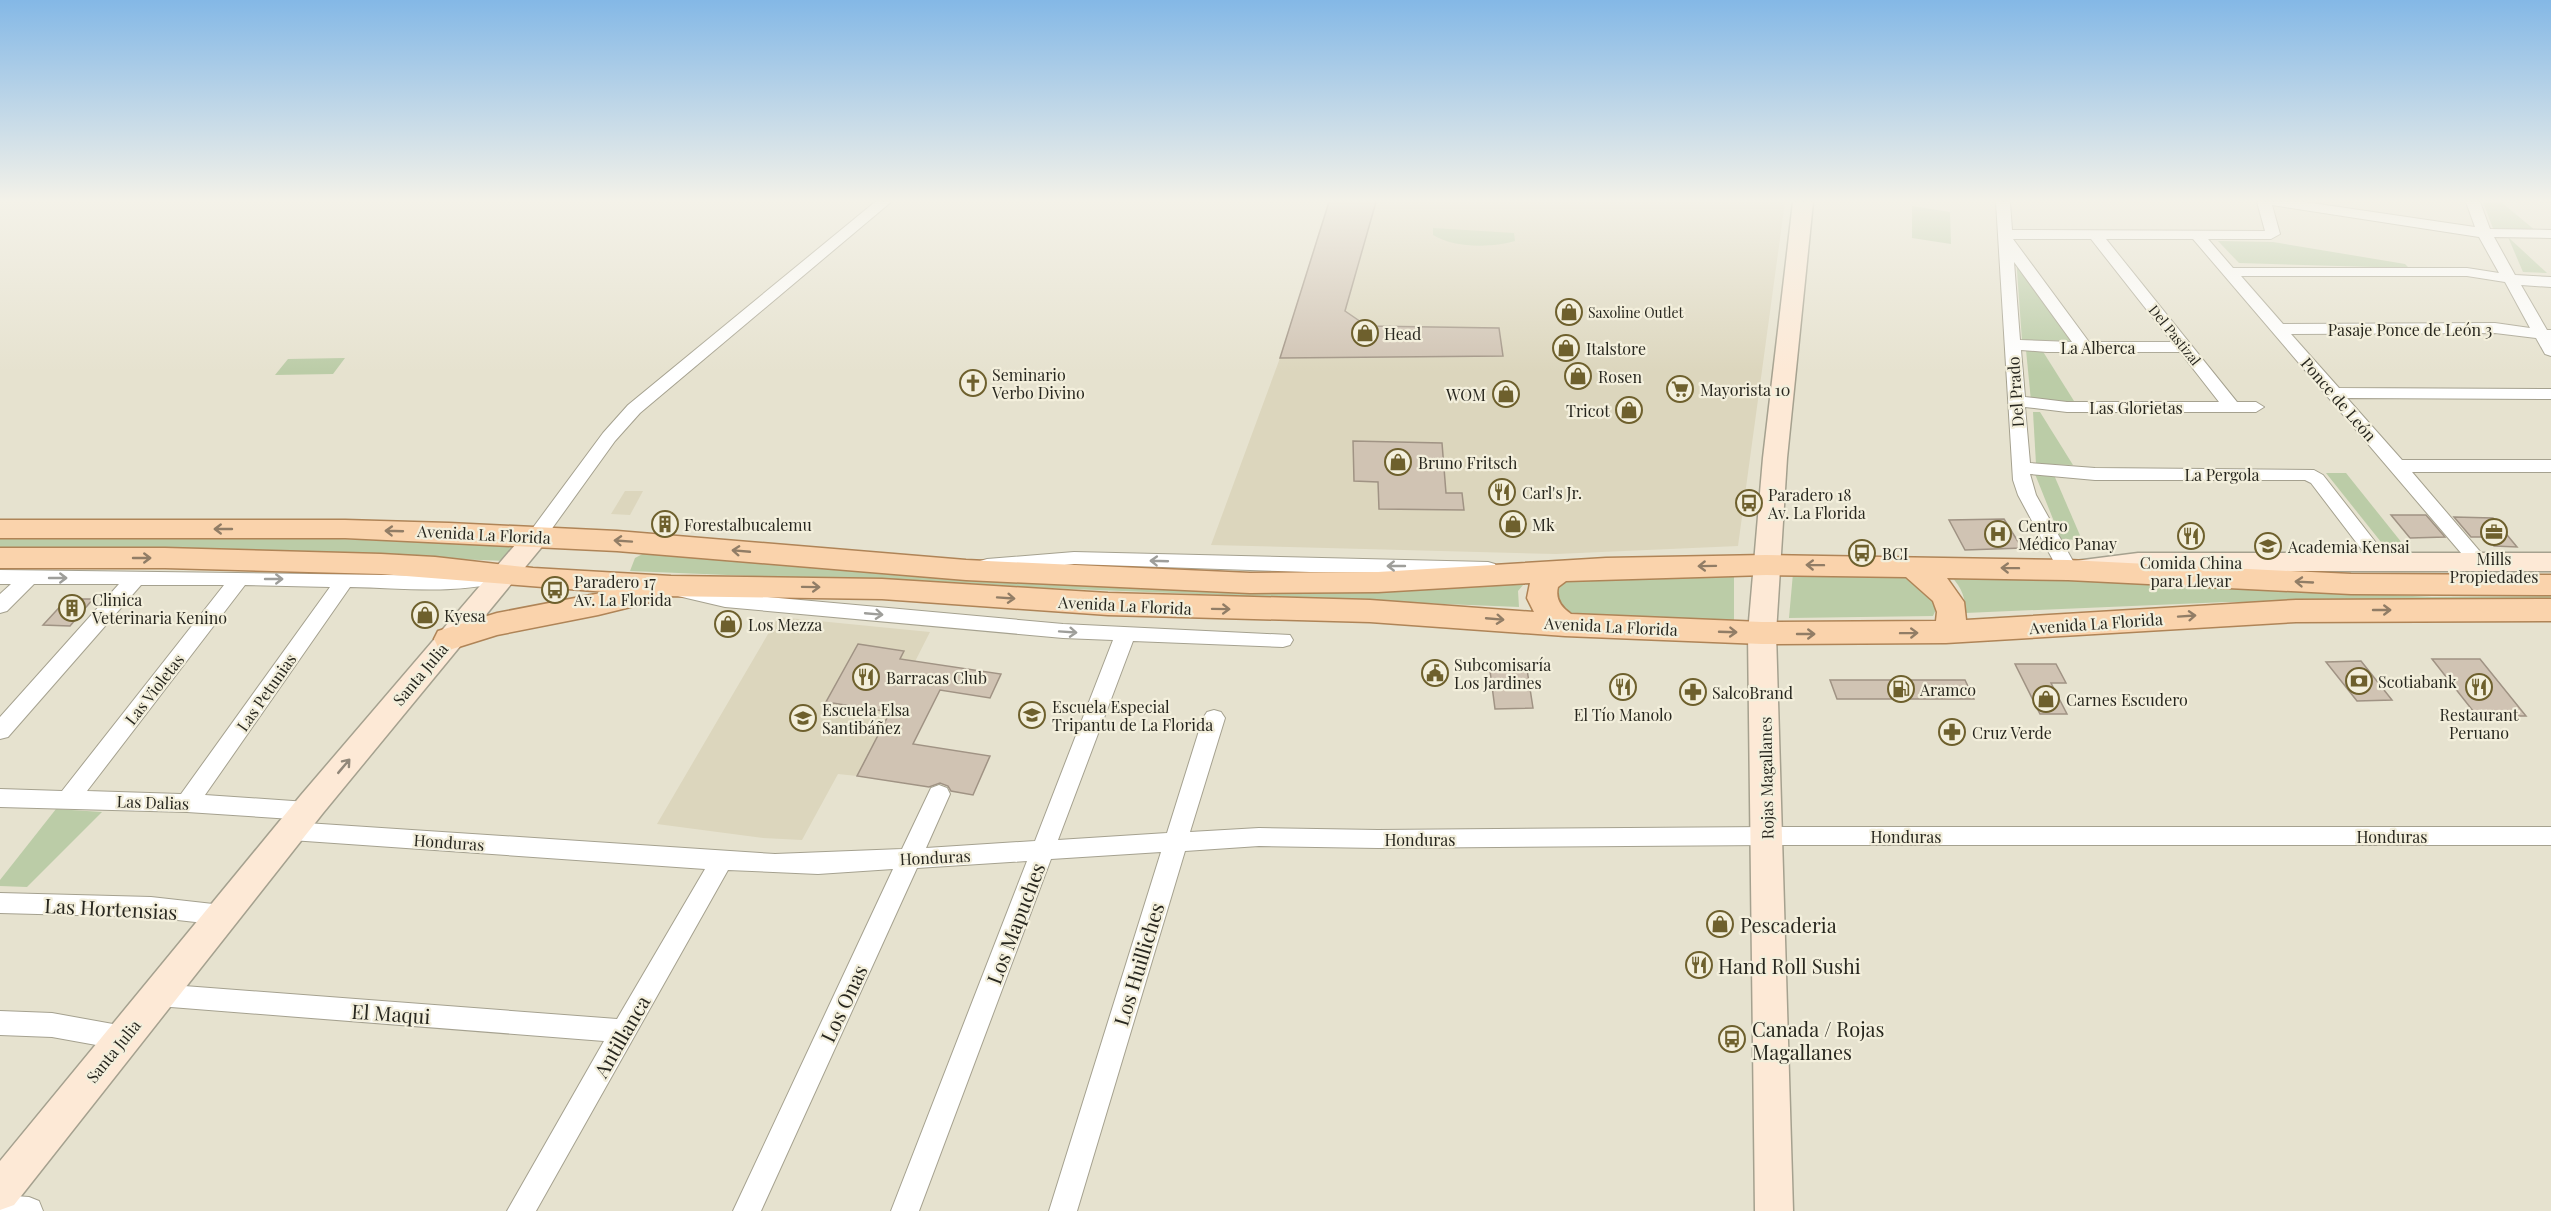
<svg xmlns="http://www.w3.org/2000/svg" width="2551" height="1211" font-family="'Playfair Display',serif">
<rect width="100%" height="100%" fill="#e6e2cf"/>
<!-- built -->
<g fill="#dcd6bd">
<polygon points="1328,202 1785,202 1738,546 1556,554 1211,545 1280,358"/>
<polygon points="625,491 643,491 630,515 611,514"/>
<polygon points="778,617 930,632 857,776 838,774 802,840 763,838 657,824"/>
</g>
<!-- green -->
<g fill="#bbcca7">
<polygon points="2483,202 2501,202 2536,231 2494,231"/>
<polygon points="1912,206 1950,212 1951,244 1912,238"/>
<path d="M 1433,228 L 1514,233 L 1515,241 C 1491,248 1454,248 1433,235 Z"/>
<polygon points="2508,237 2547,273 2523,272"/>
<polygon points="2218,241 2273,242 2405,264 2409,268 2239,263"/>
<polygon points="2016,257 2071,341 2022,340"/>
<polygon points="2026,350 2042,350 2074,401 2031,401"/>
<polygon points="345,358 333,374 275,375 288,359"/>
<polygon points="2033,412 2040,412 2073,465 2036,464"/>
<polygon points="2326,473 2346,473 2406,548 2385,547"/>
<polygon points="2035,474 2054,475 2082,540 2061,539"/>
<polygon points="0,535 262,536 519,546 507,561 346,555 0,550"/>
<polygon points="650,550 817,564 1528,579 1518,591 1519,607 630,571 635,558"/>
<path d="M 1947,572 L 2432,597 L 2551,596 L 2551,605 L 2226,602 L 1965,613 C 1966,595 1960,585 1947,572 Z"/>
<polygon points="1793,573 1914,573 1939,603 1933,616 1789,618"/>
<polygon points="1734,576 1734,623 1572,616 1553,605 1551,591 1563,578"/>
<polygon points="56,809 102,812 27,887 0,886 0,880"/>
</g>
<!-- building -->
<g fill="#d0c3b3" stroke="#a09384" stroke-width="1.5">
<polygon points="1329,202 1376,202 1345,311 1367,326 1499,328 1503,356 1280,358"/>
<polygon points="1353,441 1442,443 1446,493 1462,493 1464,510 1379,509 1378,482 1354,481"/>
<polygon points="2391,515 2426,515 2445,537 2410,538"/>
<polygon points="2454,517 2493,518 2517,547 2494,546 2487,537 2471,537"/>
<polygon points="2004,519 2022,548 1965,550 1949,520"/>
<polygon points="67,599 93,599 70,626 43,625"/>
<polygon points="858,644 904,651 900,659 1001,674 990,698 940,690 913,744 990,756 973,795 951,791 948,786 940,783 929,787 857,776 890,712 826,702"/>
<polygon points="2432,659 2480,659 2526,716 2477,716"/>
<polygon points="2361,661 2392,700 2357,701 2326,662"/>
<polygon points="1489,663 1526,663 1533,708 1495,709"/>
<polygon points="2015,664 2056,664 2066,683 2051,683 2067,714 2040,714"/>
<polygon points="1830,680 1965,680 1974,699 1837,699"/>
</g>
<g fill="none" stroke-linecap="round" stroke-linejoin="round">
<defs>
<g id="street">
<polygon points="875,202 891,202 640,413 615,441 543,541 536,543 529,541 527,537 529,533 603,433 628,405"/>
<path d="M 1996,202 L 2010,202 L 2012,230 L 2265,231 L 2257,202 L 2305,202 L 2475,227 L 2466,202 L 2480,202 L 2490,229 L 2551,230 L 2551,238 L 2494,237 L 2515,275 L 2551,277 L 2551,287 L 2521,285 L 2547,330 L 2551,330 L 2551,356 L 2545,354 L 2536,338 L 2495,333 L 2291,334 L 2339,388 L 2551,389 L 2551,399 L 2347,398 L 2402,460 L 2551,460 L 2551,472 L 2412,472 L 2489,562 L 2487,567 L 2480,568 L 2473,567 L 2193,239 L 2106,239 L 2237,402 L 2256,402 L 2264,407 L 2256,412 L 2067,412 L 2025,407 L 2030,463 L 2095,468 L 2314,470 L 2323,475 L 2391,562 L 2389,567 L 2382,568 L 2375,567 L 2311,483 L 2305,480 L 2095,480 L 2030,474 L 2036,495 L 2078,570 L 2075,575 L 2068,577 L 2061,575 L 2018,495 L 2013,480 ZM 2272,205 L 2479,237 L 2499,273 L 2467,268 L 2233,268 L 2208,239 L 2271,239 L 2280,234 ZM 2013,239 L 2091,239 L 2172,342 L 2089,342 ZM 2014,262 L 2072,342 L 2020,340 ZM 2241,276 L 2467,276 L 2505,282 L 2530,328 L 2495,323 L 2283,324 ZM 2021,350 L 2047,352 L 2180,352 L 2219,402 L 2067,402 L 2025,397 Z"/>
<polygon points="1074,552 1488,562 1495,564 1497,569 1495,574 1488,576 1443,573 1310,572 1074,564 987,573 980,571 978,566 980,561 987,559"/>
<path d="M 503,568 L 510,570 L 513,575 L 510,580 C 457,595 404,588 350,587 L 205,795 L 307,802 L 315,805 L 318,811 L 315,817 L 307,820 L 187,812 L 0,807 L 0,789 L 62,791 L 224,585 L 141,585 L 8,737 L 0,739 L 0,717 L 119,584 L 34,584 L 7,611 L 0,613 L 0,594 L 11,584 L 0,584 L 0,570 L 461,576 L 482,574 ZM 245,585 L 330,587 L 181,794 L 87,791 Z"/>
<polygon points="685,584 725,593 1063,624 1290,635 1293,640 1290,645 1283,647 1133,641 1058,840 1167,833 1203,718 1207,712 1214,710 1221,712 1225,718 1190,832 1259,828 1378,830 1767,827 2551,827 2551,845 1767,845 1378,848 1259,846 1185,851 1077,1211 1049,1211 1161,852 1051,859 919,1211 891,1211 1027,861 917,868 761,1211 733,1211 893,869 818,874 728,870 536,1211 507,1211 604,1041 158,1006 149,1003 146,995 149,987 158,984 617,1019 705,869 291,840 283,838 280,831 283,824 291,822 775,854 902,849 931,788 939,785 947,788 950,794 926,848 1035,841 1113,640 1063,638 725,607 678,596 675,591 678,586"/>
<polygon points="0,893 151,897 222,905 230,908 234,915 230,922 222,925 151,917 0,913"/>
<polygon points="0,1011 52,1013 124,1026 133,1030 137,1038 133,1046 124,1050 52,1037 0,1035"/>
<polygon points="0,1195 29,1197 39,1201 43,1211 0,1211"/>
</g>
<g id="secondary">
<polygon points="1793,202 1813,202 1787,458 1776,633 1793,1211 1755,1211 1748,633 1763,458"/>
<polygon points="536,528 545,531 549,537 545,543 323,813 14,1205 0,1210 0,1161 301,795 527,531"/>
<polygon points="2138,553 2551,553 2551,571 2138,571 2084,576 2075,573 2071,567 2075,561"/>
</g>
<path id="primary" d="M 0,520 L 345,520 L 449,523 L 617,531 L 966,560 L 1250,573 L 1378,572 L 1606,558 L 1766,555 L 2068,560 L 2351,574 L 2551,575 L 2551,595 L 2351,594 L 2068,580 L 1947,578 L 1964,602 L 1966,620 L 2296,600 L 2551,599 L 2551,621 L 2296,622 L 1946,643 L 1762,644 L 1565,636 L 1370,622 L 1108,615 L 882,599 L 661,596 L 659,600 L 598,615 L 497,635 L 449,650 L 438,647 L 434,639 L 438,631 L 497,613 L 606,592 L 381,574 L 165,568 L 0,568 L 0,548 L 165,548 L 381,554 L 435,557 L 533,568 L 671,576 L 882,579 L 1108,593 L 1370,600 L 1534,612 L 1527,598 L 1530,583 L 1378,592 L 1250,593 L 966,580 L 617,551 L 449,543 L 345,538 L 0,538 ZM 1766,575 L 1906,577 L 1933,601 L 1937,612 L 1936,621 L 1762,622 L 1571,614 C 1561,607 1555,599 1558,587 L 1566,581 Z"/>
</defs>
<!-- street casing -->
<use href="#street" stroke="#a5a18f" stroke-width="2"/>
<!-- secondary casing -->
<use href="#secondary" stroke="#a5a18f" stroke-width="3"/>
<!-- primary casing -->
<use href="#primary" stroke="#af8457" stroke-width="3"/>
<!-- street -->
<use href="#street" fill="#fff" fill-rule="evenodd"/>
<!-- secondary -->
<use href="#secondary" fill="#fde9d6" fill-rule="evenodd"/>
<!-- primary -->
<use href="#primary" fill="#fad3ac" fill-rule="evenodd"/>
</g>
<!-- one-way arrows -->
<defs><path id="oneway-shaft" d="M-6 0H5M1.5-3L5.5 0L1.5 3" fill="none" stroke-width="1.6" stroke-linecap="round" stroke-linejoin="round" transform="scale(1.5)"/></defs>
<g stroke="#917d66">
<use href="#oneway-shaft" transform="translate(223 529) rotate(-180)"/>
<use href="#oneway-shaft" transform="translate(394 531) rotate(-178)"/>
<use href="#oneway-shaft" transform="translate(623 541) rotate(-176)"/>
<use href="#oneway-shaft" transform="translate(741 551) rotate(-175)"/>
<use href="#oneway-shaft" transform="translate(142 558)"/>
<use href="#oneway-shaft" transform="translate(1815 565) rotate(-179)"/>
<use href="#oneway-shaft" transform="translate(1707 566) rotate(179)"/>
<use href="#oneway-shaft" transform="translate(2010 568) rotate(-179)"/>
<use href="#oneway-shaft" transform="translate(2304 582) rotate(-177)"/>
<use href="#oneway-shaft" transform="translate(811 587) rotate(1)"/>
<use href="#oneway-shaft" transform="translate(1006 598) rotate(4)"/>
<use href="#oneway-shaft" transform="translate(1221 609) rotate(1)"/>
<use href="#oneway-shaft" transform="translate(2382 610)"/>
<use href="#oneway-shaft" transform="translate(2187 616) rotate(-4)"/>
<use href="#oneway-shaft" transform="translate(1495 619) rotate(5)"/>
<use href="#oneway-shaft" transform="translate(1728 632) rotate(2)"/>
<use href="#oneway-shaft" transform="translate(1909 633) rotate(-1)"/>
<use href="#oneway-shaft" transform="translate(1806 634)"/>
</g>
<g stroke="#9e9e9a">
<use href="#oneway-shaft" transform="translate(1159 561) rotate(-178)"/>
<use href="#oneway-shaft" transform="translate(1396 566) rotate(180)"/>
<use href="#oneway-shaft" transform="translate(58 578)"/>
<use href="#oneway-shaft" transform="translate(274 579)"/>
<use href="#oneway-shaft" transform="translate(874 614) rotate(5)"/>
<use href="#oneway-shaft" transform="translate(1068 632) rotate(4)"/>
</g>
<use stroke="#92887a" href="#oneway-shaft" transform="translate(344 766) rotate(-50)"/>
<!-- sky -->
<linearGradient id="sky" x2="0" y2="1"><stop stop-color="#84b8e6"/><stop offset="0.54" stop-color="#f4f2e9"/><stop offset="1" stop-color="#f4f2e9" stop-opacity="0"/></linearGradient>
<rect width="2551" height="372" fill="url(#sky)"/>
<!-- icons -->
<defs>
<symbol id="shop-ring" viewBox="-11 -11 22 22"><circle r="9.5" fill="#f3efdc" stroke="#6e602d" stroke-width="1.5"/><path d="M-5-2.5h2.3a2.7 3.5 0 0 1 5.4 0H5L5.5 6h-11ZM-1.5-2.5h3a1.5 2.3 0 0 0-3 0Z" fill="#6e602d"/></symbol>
<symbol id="church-ring" viewBox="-11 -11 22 22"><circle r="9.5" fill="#f3efdc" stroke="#6e602d" stroke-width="1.5"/><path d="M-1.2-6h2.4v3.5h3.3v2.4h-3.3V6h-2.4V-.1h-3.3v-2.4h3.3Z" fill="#6e602d"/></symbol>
<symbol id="supermarket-ring" viewBox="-11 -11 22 22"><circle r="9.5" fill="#f3efdc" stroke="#6e602d" stroke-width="1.5"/><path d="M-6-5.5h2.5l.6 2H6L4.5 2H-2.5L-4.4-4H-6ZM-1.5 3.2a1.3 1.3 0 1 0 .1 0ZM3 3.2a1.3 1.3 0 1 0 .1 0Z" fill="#6e602d"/></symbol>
<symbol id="restaurant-ring" viewBox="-11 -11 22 22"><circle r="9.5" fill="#f3efdc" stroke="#6e602d" stroke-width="1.5"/><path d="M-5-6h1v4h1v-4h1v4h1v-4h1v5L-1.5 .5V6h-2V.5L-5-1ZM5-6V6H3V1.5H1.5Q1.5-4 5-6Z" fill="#6e602d"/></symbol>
<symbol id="bus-ring" viewBox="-11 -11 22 22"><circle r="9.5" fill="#f3efdc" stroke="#6e602d" stroke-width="1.5"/><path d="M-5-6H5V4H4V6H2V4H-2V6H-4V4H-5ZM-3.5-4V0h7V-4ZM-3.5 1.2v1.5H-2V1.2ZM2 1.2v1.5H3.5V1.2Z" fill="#6e602d"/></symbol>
<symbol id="building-ring" viewBox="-11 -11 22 22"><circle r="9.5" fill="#f3efdc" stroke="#6e602d" stroke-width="1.5"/><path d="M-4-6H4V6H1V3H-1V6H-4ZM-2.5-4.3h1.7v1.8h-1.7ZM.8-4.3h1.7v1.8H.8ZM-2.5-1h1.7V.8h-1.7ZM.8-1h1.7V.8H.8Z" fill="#6e602d"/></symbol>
<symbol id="office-ring" viewBox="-11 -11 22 22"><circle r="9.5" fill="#f3efdc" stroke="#6e602d" stroke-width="1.5"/><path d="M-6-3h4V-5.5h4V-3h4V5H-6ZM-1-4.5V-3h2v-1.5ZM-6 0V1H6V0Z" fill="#6e602d"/></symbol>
<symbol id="hospital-ring" viewBox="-11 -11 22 22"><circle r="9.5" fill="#f3efdc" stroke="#6e602d" stroke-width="1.5"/><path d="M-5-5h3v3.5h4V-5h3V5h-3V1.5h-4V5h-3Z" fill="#6e602d"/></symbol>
<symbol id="school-ring" viewBox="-11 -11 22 22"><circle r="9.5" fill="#f3efdc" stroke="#6e602d" stroke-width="1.5"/><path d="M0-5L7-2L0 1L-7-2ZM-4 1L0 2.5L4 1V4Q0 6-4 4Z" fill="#6e602d"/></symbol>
<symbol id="civic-ring" viewBox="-11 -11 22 22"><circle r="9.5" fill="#f3efdc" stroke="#6e602d" stroke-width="1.5"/><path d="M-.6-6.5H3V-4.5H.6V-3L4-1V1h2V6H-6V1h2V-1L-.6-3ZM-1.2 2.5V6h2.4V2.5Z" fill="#6e602d"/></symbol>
<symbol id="bank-ring" viewBox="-11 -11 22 22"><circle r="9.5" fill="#f3efdc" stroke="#6e602d" stroke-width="1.5"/><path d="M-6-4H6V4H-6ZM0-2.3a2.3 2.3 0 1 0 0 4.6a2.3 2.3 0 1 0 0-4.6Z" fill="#6e602d"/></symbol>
<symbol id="fuel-ring" viewBox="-11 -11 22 22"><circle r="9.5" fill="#f3efdc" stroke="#6e602d" stroke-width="1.5"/><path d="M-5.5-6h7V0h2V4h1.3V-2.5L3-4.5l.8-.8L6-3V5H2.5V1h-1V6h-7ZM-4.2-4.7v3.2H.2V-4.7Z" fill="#6e602d"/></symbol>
<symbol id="pharmacy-ring" viewBox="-11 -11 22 22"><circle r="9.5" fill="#f3efdc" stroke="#6e602d" stroke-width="1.5"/><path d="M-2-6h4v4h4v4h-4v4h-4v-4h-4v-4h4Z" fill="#6e602d"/></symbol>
</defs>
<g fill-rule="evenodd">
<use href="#shop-ring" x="1554" y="297" width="30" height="30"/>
<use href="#shop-ring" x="1350" y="318" width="30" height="30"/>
<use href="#shop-ring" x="1551" y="333" width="30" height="30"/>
<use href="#shop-ring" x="1563" y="361" width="30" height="30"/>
<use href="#church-ring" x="958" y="368" width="30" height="30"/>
<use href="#supermarket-ring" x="1665" y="374" width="30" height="30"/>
<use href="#shop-ring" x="1491" y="379" width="30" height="30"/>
<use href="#shop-ring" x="1614" y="395" width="30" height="30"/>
<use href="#shop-ring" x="1383" y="447" width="30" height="30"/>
<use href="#restaurant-ring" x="1487" y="477" width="30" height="30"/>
<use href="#bus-ring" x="1734" y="488" width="30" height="30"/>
<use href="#building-ring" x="650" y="509" width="30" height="30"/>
<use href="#shop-ring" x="1498" y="509" width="30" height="30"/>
<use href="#office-ring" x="2479" y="517" width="30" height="30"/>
<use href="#hospital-ring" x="1983" y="519" width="30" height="30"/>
<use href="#restaurant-ring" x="2176" y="521" width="30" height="30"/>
<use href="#school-ring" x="2253" y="531" width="30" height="30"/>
<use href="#bus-ring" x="1847" y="538" width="30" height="30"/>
<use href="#bus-ring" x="540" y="575" width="30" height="30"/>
<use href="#building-ring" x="57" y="593" width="30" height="30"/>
<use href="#shop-ring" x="410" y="600" width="30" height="30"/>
<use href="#shop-ring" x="713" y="609" width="30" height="30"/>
<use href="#civic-ring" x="1420" y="658" width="30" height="30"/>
<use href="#restaurant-ring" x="851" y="662" width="30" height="30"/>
<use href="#bank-ring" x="2344" y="666" width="30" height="30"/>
<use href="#restaurant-ring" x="1608" y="672" width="30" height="30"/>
<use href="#restaurant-ring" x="2464" y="672" width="30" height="30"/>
<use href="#fuel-ring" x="1886" y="674" width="30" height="30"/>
<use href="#pharmacy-ring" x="1678" y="677" width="30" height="30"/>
<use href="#shop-ring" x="2031" y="684" width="30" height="30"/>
<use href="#school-ring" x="1017" y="700" width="30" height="30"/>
<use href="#school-ring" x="788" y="703" width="30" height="30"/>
<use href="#pharmacy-ring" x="1937" y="717" width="30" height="30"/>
<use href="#shop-ring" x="1705" y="909" width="30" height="30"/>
<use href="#restaurant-ring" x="1684" y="950" width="30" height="30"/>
<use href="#bus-ring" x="1717" y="1024" width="30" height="30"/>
</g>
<g text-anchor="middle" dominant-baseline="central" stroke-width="4.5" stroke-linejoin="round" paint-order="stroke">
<!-- far-poi labels -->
<g font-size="14" fill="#28271f" stroke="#f3efdc" text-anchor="start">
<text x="1588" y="312">Saxoline Outlet</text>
</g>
<!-- far-street labels -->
<g font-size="14" fill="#28271f" stroke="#f3efdc">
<text transform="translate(2175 335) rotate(51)">Del Pastizal</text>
</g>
<!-- street labels -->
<g font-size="16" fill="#28271f" stroke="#f3efdc">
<text x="2410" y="329">Pasaje Ponce de León 3</text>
<text x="2098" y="347">La Alberca</text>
<text transform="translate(2015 392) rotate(-94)">Del Prado</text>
<text transform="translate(2339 399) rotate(49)">Ponce de León</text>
<text x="2136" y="407">Las Glorietas</text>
<text x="2222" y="474">La Pergola</text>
<text transform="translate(484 534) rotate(3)">Avenida La Florida</text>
<text transform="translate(1125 605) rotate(3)">Avenida La Florida</text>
<text transform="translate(2096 623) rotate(-4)">Avenida La Florida</text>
<text transform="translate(1611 626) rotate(3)">Avenida La Florida</text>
<text transform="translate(420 674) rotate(-50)">Santa Julia</text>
<text transform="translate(154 689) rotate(-52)">Las Violetas</text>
<text transform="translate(266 692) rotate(-55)">Las Petunias</text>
<text transform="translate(1766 778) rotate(-91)">Rojas Magallanes</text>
<text transform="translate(153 802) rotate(2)">Las Dalias</text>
<text x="1906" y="836">Honduras</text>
<text x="2392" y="836">Honduras</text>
<text x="1420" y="839">Honduras</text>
<text transform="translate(449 842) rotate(4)">Honduras</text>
<text transform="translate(935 857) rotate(-3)">Honduras</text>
<text transform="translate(113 1051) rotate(-51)">Santa Julia</text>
</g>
<!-- poi labels -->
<g font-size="16" fill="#28271f" stroke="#f3efdc" text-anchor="start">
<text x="1384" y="333">Head</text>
<text x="1586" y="348">Italstore</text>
<text x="992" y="374">Seminario<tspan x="992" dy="18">Verbo Divino</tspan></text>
<text x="1598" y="376">Rosen</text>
<text x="1700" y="389">Mayorista 10</text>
<text x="1486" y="394" text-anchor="end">WOM</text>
<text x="1610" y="410" text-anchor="end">Tricot</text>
<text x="1418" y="462">Bruno Fritsch</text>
<text x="1522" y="492">Carl's Jr.</text>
<text x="1768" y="494">Paradero 18<tspan x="1768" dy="18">Av. La Florida</tspan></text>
<text x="684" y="524">Forestalbucalemu</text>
<text x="1532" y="524">Mk</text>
<text x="2018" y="525">Centro<tspan x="2018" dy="18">Médico Panay</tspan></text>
<text x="2288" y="546">Academia Kensai</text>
<text x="1882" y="553">BCI</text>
<text x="2494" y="558" text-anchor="middle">Mills<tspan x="2494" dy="18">Propiedades</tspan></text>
<text x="2191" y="562" text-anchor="middle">Comida China<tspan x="2191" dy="18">para Llevar</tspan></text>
<text x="574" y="581">Paradero 17<tspan x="574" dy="18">Av. La Florida</tspan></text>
<text x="92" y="599">Clinica<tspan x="92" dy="18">Veterinaria Kenino</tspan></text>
<text x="444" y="615">Kyesa</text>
<text x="748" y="624">Los Mezza</text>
<text x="1454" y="664">Subcomisaría<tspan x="1454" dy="18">Los Jardines</tspan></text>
<text x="886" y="677">Barracas Club</text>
<text x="2378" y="681">Scotiabank</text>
<text x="1920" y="689">Aramco</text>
<text x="1712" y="692">SalcoBrand</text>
<text x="2066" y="699">Carnes Escudero</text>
<text x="1052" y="706">Escuela Especial<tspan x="1052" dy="18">Tripantu de La Florida</tspan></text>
<text x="822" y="709">Escuela Elsa<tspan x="822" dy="18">Santibáñez</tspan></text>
<text x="1623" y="714" text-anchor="middle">El Tío Manolo</text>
<text x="2479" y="714" text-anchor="middle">Restaurant<tspan x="2479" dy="18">Peruano</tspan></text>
<text x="1972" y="732">Cruz Verde</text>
</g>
<!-- near-street labels -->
<g font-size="20" fill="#28271f" stroke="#f3efdc">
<text transform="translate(111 908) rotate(3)">Las Hortensias</text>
<text transform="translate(1015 923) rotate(-69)">Los Mapuches</text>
<text transform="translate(1138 964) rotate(-73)">Los Huilliches</text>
<text transform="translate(843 1003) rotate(-65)">Los Onas</text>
<text transform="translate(391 1013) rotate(4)">El Maqui</text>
<text transform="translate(621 1036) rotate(-60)">Antillanca</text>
</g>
<!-- near-poi labels -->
<g font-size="20" fill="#28271f" stroke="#f3efdc" text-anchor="start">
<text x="1740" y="924">Pescaderia</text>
<text x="1718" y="965">Hand Roll Sushi</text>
<text x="1752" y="1028">Canada / Rojas<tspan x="1752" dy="23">Magallanes</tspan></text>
</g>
</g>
</svg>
